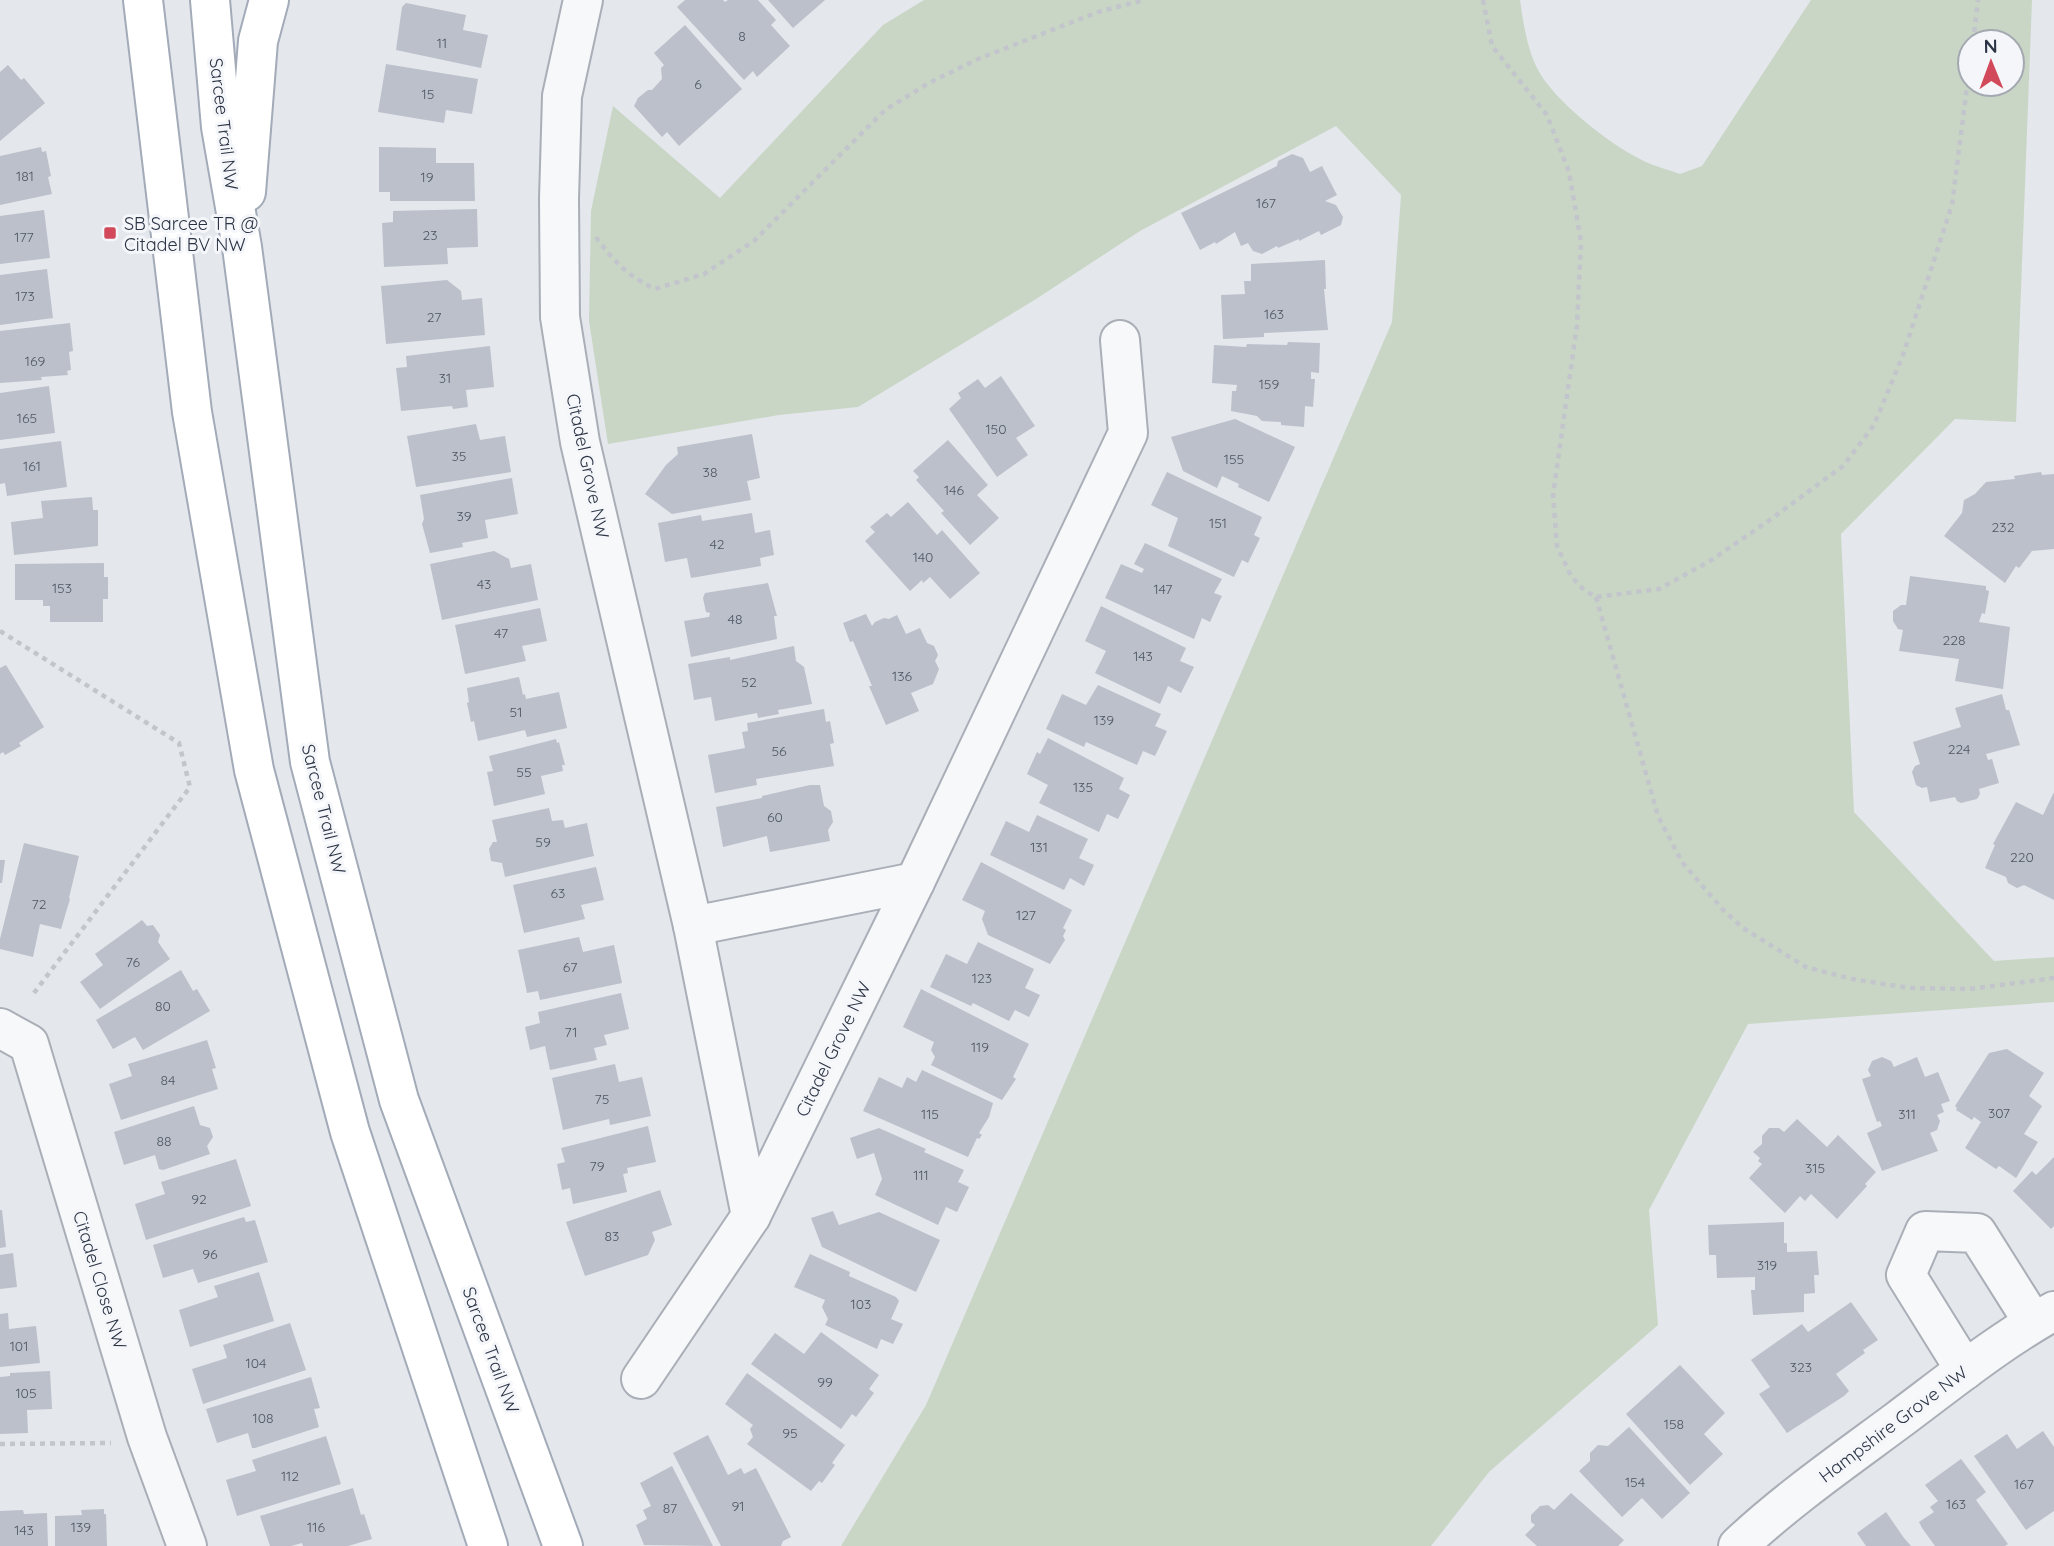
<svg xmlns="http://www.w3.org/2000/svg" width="2054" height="1546" font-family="Quicksand,sans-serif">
<rect width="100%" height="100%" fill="#e4e7ec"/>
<!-- green -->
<path fill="#c9d6c5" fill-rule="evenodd" d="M 924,0 L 1520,0 C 1523,22 1527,48 1537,68 C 1552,99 1609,144 1640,159 C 1652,166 1667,169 1680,174 L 1702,166 L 1811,0 L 2032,0 L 2016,422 L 1955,419 L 1841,534 L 1854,812 L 1994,961 L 2054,957 L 2054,1002 L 1748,1024 L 1649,1210 L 1658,1325 L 1489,1472 L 1431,1546 L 841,1546 L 926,1405 L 1392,322 L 1401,195 L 1336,126 L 1140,231 L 1036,299 L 858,407 L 779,415 L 608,444 L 589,321 L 591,211 L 613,106 L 720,198 L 883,25 ZM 1970,42 L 2012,42 L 2012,84 L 1970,84 Z"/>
<!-- building -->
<g fill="#bbc0ca">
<polygon points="685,0 723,0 725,2 728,0 758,0 776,20 771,25 790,46 757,77 753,71 744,80 677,7"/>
<polygon points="768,0 825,0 793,28"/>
<polygon points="406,3 466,15 463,30 488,35 481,68 396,50 402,7"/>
<polygon points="685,25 742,89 679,146 667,132 662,137 634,106 638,98 648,90 652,90 662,79 661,68 664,65 654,53"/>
<polygon points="386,64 478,79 472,114 446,110 444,123 378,112"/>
<polygon points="8,65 21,80 24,78 45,103 0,141 0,72"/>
<polygon points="41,147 42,152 46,151 51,176 48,177 52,194 0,205 0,156"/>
<polygon points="379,147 436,148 436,163 474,163 475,201 390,201 390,192 379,192"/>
<polygon points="1292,154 1303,158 1310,172 1322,166 1337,195 1325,201 1336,205 1343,217 1341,225 1321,235 1319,231 1299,241 1299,239 1278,248 1277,246 1262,254 1253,251 1248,243 1241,246 1235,232 1216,244 1215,242 1200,250 1181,213 1277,166 1278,161"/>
<polygon points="477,209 478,247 447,248 448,264 384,267 382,223 393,222 393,211"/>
<polygon points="44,210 50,258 0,264 0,216"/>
<polygon points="1325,260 1326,289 1324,289 1328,330 1264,333 1264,337 1223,339 1221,295 1245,294 1244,281 1251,281 1251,264"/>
<polygon points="47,269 53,318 0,325 0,275"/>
<polygon points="447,280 461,291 462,300 482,298 485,335 386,344 381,286"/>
<polygon points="70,323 73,351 69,352 71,370 67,371 68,375 41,377 42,380 0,383 0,331"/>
<polygon points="1288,342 1320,343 1319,373 1311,372 1311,379 1315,379 1313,407 1305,406 1304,427 1281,425 1281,422 1262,421 1257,416 1231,411 1232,391 1236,391 1237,385 1212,383 1214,345 1246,347 1247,344 1287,345"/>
<polygon points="490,346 494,387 466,390 468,407 453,409 452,406 401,411 396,368 407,367 406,356"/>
<polygon points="1001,376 1035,426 1016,438 1028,455 997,477 949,409 961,398 958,393 978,379 985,388"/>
<polygon points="49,386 55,433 0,440 0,393"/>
<polygon points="1235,419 1295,447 1269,502 1238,487 1239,484 1222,476 1217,488 1183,471 1171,437"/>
<polygon points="476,424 480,440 505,436 511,472 416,487 407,436"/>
<polygon points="752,434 760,478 747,481 751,500 672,514 645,494 666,465 678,454 677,447"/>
<polygon points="948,440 988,485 977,495 999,518 970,545 941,513 944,511 916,480 919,477 913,471"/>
<polygon points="61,441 67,487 7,496 5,483 0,484 0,449"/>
<polygon points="1167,472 1262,517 1254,535 1260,538 1248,563 1242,560 1234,577 1168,546 1178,518 1151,505"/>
<polygon points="2041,472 2042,475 2054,474 2054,549 2032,551 2019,568 2016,566 2005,583 1944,536 1962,513 1964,500 1975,494 1986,482 2015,479 2014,476"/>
<polygon points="512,478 518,514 485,520 488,538 462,543 463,547 430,553 422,524 424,519 420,495"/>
<polygon points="92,497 93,510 98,510 98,546 14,555 11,522 43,518 41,501"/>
<polygon points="908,502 937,535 942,530 980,573 950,599 930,577 923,583 922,580 910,591 865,541 875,532 870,527 887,513 891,517"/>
<polygon points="752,513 755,533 770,530 774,555 760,558 761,566 691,578 687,558 665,562 658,523 701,515 702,521"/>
<polygon points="1145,543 1222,579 1214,593 1222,596 1219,602 1210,622 1202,618 1194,639 1105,598 1121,564 1142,573 1144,569 1134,564"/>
<polygon points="494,551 509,559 511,568 531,564 538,600 442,620 430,564"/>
<polygon points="104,563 104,577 108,577 108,599 103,599 103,622 50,622 50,606 43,606 43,600 15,600 15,564"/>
<polygon points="1910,576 1986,586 1986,590 1989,591 1985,614 1982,613 1979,622 2010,627 2003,689 1955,681 1959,659 1899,651 1903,630 1898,629 1893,621 1893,611 1901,605 1906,605"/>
<polygon points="768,583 777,616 774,616 777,639 691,657 684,621 709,617 710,613 706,612 703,598 705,593"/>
<polygon points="1101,606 1186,648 1180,661 1194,667 1181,693 1168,686 1160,704 1095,673 1106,651 1085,641"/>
<polygon points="540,608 547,641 522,646 526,661 465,674 455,625"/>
<polygon points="866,614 872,626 875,622 884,618 889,619 897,615 906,634 920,628 927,643 934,646 938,655 935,661 939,669 933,684 911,693 919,711 886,725 869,686 872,686 853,641 850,642 843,623"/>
<polygon points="794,646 796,661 804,667 812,704 778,710 779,714 758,718 757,713 715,721 711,697 694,700 688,664 730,657 730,660"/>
<polygon points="6,665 44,727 19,743 21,746 5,755 3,752 0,754 0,668"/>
<polygon points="519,677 523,695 525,694 526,699 559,692 567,728 527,737 525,730 478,741 474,721 471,722 467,703 469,702 467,688"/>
<polygon points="1098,685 1161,714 1155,726 1167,731 1155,756 1143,751 1137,765 1086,742 1084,747 1046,729 1062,694 1086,705"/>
<polygon points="2002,694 2006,710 2009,710 2020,745 1986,754 1988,760 1992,759 1999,783 1979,789 1980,794 1977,799 1961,803 1957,801 1955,797 1930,802 1927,787 1922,788 1916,785 1912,772 1915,766 1920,764 1913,742 1961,727 1955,708"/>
<polygon points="824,709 826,722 830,721 834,743 830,744 834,766 756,779 757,785 715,793 708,755 745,748 742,732 748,731 747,723"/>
<polygon points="1048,738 1124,778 1119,789 1130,795 1118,819 1107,814 1099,832 1039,803 1048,785 1027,774 1037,752 1040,754"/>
<polygon points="556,739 557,743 559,742 565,765 562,765 563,771 541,776 545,794 494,806 487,772 493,771 489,756"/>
<polygon points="810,785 820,785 824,806 831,811 833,822 828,830 830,841 770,852 767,836 723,847 716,807 762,798 762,796"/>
<polygon points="2054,792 2054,900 2024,885 2017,888 2008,883 2006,877 1985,868 1995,845 1993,844 2016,802 2043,815"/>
<polygon points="549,808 552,821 563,820 565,828 587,823 594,856 505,877 502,863 491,861 489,849 493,842 497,842 492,820"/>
<polygon points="1037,815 1088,839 1079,858 1094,865 1084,886 1070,878 1064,890 990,855 1006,821 1029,832"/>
<polygon points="24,843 79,856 69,898 70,899 61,929 40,924 33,957 0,949 0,939"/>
<polygon points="0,860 5,860 2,883 0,883"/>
<polygon points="981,862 1072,910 1063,928 1066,930 1063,936 1065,940 1050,964 988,935 982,919 985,911 962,900"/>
<polygon points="596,867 604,900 581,905 585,919 524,933 513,885"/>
<polygon points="142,920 147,926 153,925 160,935 158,942 170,959 100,1009 80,982 103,965 95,954"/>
<polygon points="579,937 583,952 614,945 622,983 540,1000 538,991 527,993 518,950"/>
<polygon points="978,942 1034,969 1025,988 1040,995 1029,1017 1015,1010 1009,1021 973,1003 971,1006 930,987 946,954 967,964"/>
<polygon points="181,970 193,991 197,989 210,1011 143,1050 135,1037 113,1049 96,1020"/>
<polygon points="921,989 1029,1044 1013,1077 1016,1079 1002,1100 931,1065 935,1057 931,1050 934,1042 903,1027"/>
<polygon points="621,993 629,1029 604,1035 607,1045 594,1048 597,1060 550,1070 545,1046 530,1050 525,1027 540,1023 538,1012"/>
<polygon points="207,1040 216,1068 212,1069 218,1089 121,1120 109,1084 132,1076 128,1064"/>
<polygon points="2007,1049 2044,1073 2029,1096 2042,1106 2024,1134 2038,1142 2016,1178 1999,1166 1996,1169 1965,1148 1981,1122 1974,1117 1972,1120 1956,1110 1957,1108 1955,1106 1989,1053"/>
<polygon points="1882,1057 1891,1061 1894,1067 1917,1057 1925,1077 1938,1072 1950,1101 1941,1104 1944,1112 1937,1115 1940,1121 1937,1130 1930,1133 1938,1151 1882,1171 1867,1133 1882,1126 1880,1121 1877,1122 1862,1079 1871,1076 1868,1070 1872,1061"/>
<polygon points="615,1064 619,1082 642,1077 651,1116 610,1125 609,1119 563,1130 552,1078"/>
<polygon points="922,1070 993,1103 989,1117 979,1133 982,1135 979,1139 977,1138 968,1157 863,1111 879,1077 902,1088 907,1077 916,1082"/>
<polygon points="194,1106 200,1125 210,1128 213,1137 207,1146 210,1154 163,1170 159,1169 155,1155 124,1165 114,1132"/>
<polygon points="1797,1119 1827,1147 1838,1135 1876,1172 1865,1184 1867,1186 1837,1219 1811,1194 1805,1201 1800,1196 1785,1213 1749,1178 1762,1164 1758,1161 1760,1158 1753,1152 1762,1144 1762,1136 1769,1128 1779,1128 1784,1132"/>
<polygon points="648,1126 656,1162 627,1168 628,1173 623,1174 627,1192 573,1204 570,1188 562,1190 557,1164 565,1162 561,1148"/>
<polygon points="879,1128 926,1149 924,1152 964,1170 958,1182 969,1187 957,1212 946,1207 938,1225 875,1195 882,1179 874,1153 857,1159 850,1138"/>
<polygon points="2054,1157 2054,1226 2051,1229 2013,1191 2032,1171 2036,1175"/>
<polygon points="236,1159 251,1206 146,1240 135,1204 165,1194 161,1182"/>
<polygon points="660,1190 672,1225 652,1232 655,1240 648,1255 585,1276 566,1222"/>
<polygon points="0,1210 2,1210 6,1247 0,1248"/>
<polygon points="833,1211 839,1225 879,1212 940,1240 916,1292 822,1247 811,1218"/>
<polygon points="244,1217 246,1222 255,1220 268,1262 198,1283 193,1269 163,1278 153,1245"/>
<polygon points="1784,1222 1784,1243 1787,1243 1787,1252 1817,1251 1819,1275 1814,1275 1815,1293 1804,1294 1804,1312 1753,1315 1751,1290 1755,1290 1755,1277 1717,1278 1716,1255 1709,1255 1708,1225"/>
<polygon points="13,1253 17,1287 0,1289 0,1255"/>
<polygon points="810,1254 850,1272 849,1276 896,1297 899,1301 891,1319 903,1324 893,1344 881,1339 877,1349 825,1325 828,1319 822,1307 825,1300 794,1287"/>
<polygon points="259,1272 274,1321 190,1347 179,1310 218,1297 214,1286"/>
<polygon points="1851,1302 1878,1340 1863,1350 1865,1353 1836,1374 1849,1391 1844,1396 1787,1433 1759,1394 1770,1387 1751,1360 1802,1324 1808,1332"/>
<polygon points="8,1313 9,1329 36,1326 40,1363 0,1367 0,1314"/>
<polygon points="290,1323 306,1370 203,1404 192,1369 227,1358 223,1345"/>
<polygon points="821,1332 879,1375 869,1389 874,1393 856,1417 852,1414 841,1429 751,1364 775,1333 804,1354"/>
<polygon points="1680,1365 1725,1413 1704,1434 1723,1454 1690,1485 1626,1414"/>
<polygon points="50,1371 52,1409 27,1410 28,1433 0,1434 0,1377 10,1376 10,1373"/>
<polygon points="747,1373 845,1445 832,1463 835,1465 822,1483 819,1481 811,1491 747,1444 753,1437 750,1429 753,1425 725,1404"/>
<polygon points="311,1377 320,1408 314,1409 319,1427 255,1448 252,1448 248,1433 217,1443 206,1409"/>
<polygon points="1629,1427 1690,1493 1662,1519 1642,1498 1622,1517 1579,1471 1590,1461 1590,1453 1598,1445 1608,1446"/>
<polygon points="2043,1431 2054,1447 2054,1511 2026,1530 1974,1456 2007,1434 2017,1449"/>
<polygon points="708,1435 728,1475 741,1468 744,1474 756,1468 791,1537 783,1541 781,1546 721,1546 673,1453"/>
<polygon points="326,1436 341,1484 237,1516 226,1480 256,1471 252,1460"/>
<polygon points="1961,1459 1986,1492 1976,1500 2008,1544 2005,1546 1935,1546 1922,1528 1919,1522 1934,1512 1930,1507 1938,1501 1925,1485"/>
<polygon points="672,1466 713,1546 644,1545 636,1525 647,1519 643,1510 651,1506 640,1483"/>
<polygon points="353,1488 361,1515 364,1514 372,1539 348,1546 303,1546 302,1543 291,1546 270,1546 260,1516"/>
<polygon points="1571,1493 1624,1540 1618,1546 1537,1546 1525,1535 1535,1525 1531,1522 1531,1515 1540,1506 1548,1505 1554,1510"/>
<polygon points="104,1509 104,1514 106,1514 107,1546 55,1546 55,1516 82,1515 81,1510"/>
<polygon points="23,1510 24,1514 47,1513 48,1546 0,1546 0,1511"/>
<polygon points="1886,1512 1904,1538 1911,1546 1866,1546 1857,1533"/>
</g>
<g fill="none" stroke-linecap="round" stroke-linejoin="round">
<defs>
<g id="minor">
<polyline points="583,0 562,96 559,199 560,317 580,442 693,926 751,1216"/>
<polyline points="693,926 915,882"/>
<polyline points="0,1028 29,1044 147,1437 187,1546"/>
<polyline points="1965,1370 1906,1275 1925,1231 1977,1233 2033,1322"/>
<polyline points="641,1379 751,1216 915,882 1128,433 1120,340"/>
<path d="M 1738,1546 C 1787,1500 1843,1461 1897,1421 C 1948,1383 1998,1342 2054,1311"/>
</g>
<g id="major">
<polyline points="143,0 192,412 254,770 350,1132 488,1546"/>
<polyline points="210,0 221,127 242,247 310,762 399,1100 563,1546"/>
<polyline points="246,192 258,41 269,0"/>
</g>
</defs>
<!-- minor casing -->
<use href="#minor" stroke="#a9aeb7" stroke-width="42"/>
<!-- major casing -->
<use href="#major" stroke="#a3abb8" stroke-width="42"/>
<!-- path -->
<g stroke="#c2c5cb" stroke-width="4.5" stroke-dasharray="5 5" stroke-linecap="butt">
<polyline points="1483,0 1492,46 1547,115 1569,172 1581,242 1577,325 1553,495 1557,546 1571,576 1584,590 1596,597 1659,589 1710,561 1767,522 1843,466 1874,425 1903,355 1952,205 1970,63"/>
<polyline points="1973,42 1978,0"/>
<path d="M 596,237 C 615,263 627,275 655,289 L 704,274 L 754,241 L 885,110 L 929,83 L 978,59 L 1098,12 L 1144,0"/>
<polyline points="1596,597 1658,816 1682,862 1724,911 1743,928 1806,967 1852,979 1910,988 1970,989 2054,978"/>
<polyline points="0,631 179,743 190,787 34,993"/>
<polyline points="0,1444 111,1443"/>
</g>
<!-- minor -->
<use href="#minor" stroke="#f7f8fa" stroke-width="38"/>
<!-- major -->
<use href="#major" stroke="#fff" stroke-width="38"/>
</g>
<!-- markers -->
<rect fill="#d1495b" stroke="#f4f6f9" stroke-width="2.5" x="103" y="226" width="14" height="14" rx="3.5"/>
<g text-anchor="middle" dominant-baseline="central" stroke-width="6" stroke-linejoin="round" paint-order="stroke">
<!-- number labels -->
<g font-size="14" fill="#4f5766">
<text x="742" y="36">8</text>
<text x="442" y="43">11</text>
<text x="698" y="84">6</text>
<text x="428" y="94">15</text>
<text x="25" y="176">181</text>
<text x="427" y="177">19</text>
<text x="1266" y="203">167</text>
<text x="430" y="235">23</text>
<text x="24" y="237">177</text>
<text x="25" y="296">173</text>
<text x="1274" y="314">163</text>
<text x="434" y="317">27</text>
<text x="35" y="361">169</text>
<text x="445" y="378">31</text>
<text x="1269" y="384">159</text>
<text x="27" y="418">165</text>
<text x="996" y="429">150</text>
<text x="459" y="456">35</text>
<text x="1234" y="459">155</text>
<text x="32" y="466">161</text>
<text x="710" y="472">38</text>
<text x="954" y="490">146</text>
<text x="464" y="516">39</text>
<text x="1218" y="523">151</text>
<text x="2003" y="527">232</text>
<text x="717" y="544">42</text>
<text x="923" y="557">140</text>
<text x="484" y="584">43</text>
<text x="62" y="588">153</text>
<text x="1163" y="589">147</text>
<text x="735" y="619">48</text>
<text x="501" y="633">47</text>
<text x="1954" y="640">228</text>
<text x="1143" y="656">143</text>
<text x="902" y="676">136</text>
<text x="749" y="682">52</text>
<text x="516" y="712">51</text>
<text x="1104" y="720">139</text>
<text x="1959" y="749">224</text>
<text x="779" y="751">56</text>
<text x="524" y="772">55</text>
<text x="1083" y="787">135</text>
<text x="775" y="817">60</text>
<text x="543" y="842">59</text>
<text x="1039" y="847">131</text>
<text x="2022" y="857">220</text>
<text x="558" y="893">63</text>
<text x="39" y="904">72</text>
<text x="1026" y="915">127</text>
<text x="133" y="962">76</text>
<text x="570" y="967">67</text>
<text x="982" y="978">123</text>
<text x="163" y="1006">80</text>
<text x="571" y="1032">71</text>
<text x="980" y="1047">119</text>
<text x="168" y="1080">84</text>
<text x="602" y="1099">75</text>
<text x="1999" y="1113">307</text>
<text x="930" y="1114">115</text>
<text x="1907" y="1114">311</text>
<text x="164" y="1141">88</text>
<text x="597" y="1166">79</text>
<text x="1815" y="1168">315</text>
<text x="921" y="1175">111</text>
<text x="199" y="1199">92</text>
<text x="612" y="1236">83</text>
<text x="210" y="1254">96</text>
<text x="1767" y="1265">319</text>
<text x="861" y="1304">103</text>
<text x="19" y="1346">101</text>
<text x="256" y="1363">104</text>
<text x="1801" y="1367">323</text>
<text x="825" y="1382">99</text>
<text x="26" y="1393">105</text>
<text x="263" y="1418">108</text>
<text x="1674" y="1424">158</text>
<text x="790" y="1433">95</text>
<text x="290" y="1476">112</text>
<text x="1635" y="1482">154</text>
<text x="2024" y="1484">167</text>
<text x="1956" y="1504">163</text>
<text x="738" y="1506">91</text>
<text x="670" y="1508">87</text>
<text x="81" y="1527">139</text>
<text x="316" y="1527">116</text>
<text x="24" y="1530">143</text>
</g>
<!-- street labels -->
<g font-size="18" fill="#2b3445" stroke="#f4f6f9">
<text transform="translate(224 124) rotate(83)">Sarcee Trail NW</text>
<text transform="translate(588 466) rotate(78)">Citadel Grove NW</text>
<text transform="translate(324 809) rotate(76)">Sarcee Trail NW</text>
<text transform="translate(833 1049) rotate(-64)">Citadel Grove NW</text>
<text transform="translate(100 1280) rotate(73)">Citadel Close NW</text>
<text transform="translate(491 1350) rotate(70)">Sarcee Trail NW</text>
<text transform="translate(1893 1424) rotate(-37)">Hampshire Grove NW</text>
</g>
<!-- poi labels -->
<g font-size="18" fill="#2b3445" stroke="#f4f6f9" text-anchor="start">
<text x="124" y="223">SB Sarcee TR @<tspan x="124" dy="21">Citadel BV NW</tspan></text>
</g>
</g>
<!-- north arrow -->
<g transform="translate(1991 63) rotate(359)"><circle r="33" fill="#f4f6f9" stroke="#a4a8b1" stroke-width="2"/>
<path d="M0-5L12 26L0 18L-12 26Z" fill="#d1495b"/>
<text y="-10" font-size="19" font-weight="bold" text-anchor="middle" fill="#2b3445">N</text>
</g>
</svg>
